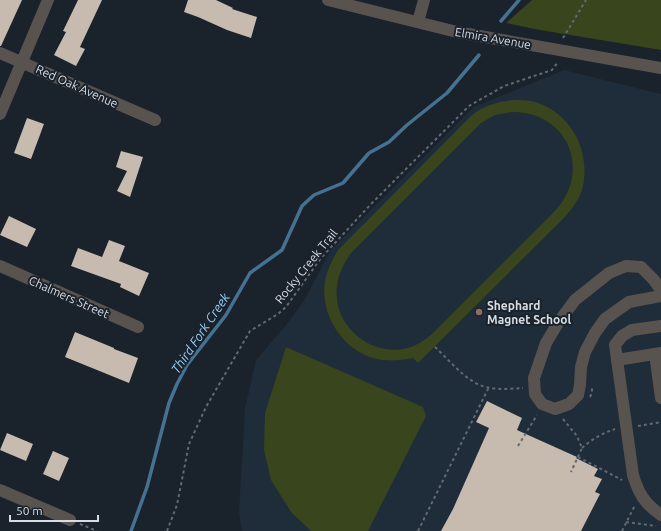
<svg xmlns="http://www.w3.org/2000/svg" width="661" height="531" font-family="Ubuntu,sans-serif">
<rect width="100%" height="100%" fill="#1a222c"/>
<!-- built -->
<polygon fill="#1f2c39" points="564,70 661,94 661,531 242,531 239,512 245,408 256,360 287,324 305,299 330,251 474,107"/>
<!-- green -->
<g fill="#38451d" fill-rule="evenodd">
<polygon points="532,0 661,0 661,50 540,30 506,23"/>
<path d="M 514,100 C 521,100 528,100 535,102 C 572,113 592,153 582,190 C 579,200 571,210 564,218 L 418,363 L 413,358 C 399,361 383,362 370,357 C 340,346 320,313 325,281 C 327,270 332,260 338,250 L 471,116 C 484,105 497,102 514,100 ZM 511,112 C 568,111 593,171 554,212 L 432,334 C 425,340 417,345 408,348 C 376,357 340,332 337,299 C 335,282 341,267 351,253 L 481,123 L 495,115 Z"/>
<polygon points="286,347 423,407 426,416 368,531 311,531 291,512 271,480 264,450 265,413"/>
</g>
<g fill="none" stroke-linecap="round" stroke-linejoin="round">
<!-- stream -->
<g stroke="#467291" stroke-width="3.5">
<polyline points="501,21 519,0"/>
<polyline points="131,531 147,487 169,403 177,384 187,365 226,315 250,273 282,250 302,206 314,195 343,183 369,153 389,142 407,125 447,93 479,55"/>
</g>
</g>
<!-- building -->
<g fill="#c7baae">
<polygon points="0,0 22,0 1,46 0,46"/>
<polygon points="78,0 102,0 80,47 85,49 76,66 54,55 66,32 63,31"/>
<polygon points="188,0 216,0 233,8 232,9 257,17 251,38 227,30 198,17 184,12"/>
<polygon points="27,118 44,124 31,159 14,153"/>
<polygon points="121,151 143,157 130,197 117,191 127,171 116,167"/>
<polygon points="9,216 36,229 27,247 0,235"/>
<polygon points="109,240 125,246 119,261 149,273 139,296 120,287 121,284 71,266 78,248 102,257"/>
<polygon points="75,332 114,348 114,349 138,358 129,383 65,357"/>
<polygon points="487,401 522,418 517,430 577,457 576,458 598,469 594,476 602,479 595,492 600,494 581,531 441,531 453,509 489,428 476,422"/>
<polygon points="7,433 33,444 26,461 0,450"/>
<polygon points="53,451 69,458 59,481 43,474"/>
</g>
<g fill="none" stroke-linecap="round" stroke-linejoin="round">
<!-- path -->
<g stroke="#626a72" stroke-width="2" stroke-dasharray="3 3" stroke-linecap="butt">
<polyline points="563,38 586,0"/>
<path d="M 435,347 C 447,358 459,373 474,382 C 488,391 507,389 523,388"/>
<polyline points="590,397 592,393 592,388"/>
<polyline points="563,419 577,436 582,448 571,472"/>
<polyline points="638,426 661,422"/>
<polyline points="518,446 537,415"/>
<path d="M 582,448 C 592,439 603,433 615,429"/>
<polyline points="578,457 622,480"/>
<polyline points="626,522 656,526"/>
<polyline points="80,524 97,531"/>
<polyline points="167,531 177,505 189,444 206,407 250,331 278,314 286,307 321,258 372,203 469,106 504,86 552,70 558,62"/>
<polyline points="418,531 489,387"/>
<polyline points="622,531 635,505"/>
</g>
<!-- minor -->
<g stroke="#595350" stroke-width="12">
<polyline points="328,0 457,32 661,68"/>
<polyline points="418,22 424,0"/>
<polyline points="0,53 155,120"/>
<polyline points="0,114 48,0"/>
<polyline points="0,266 138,327"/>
<polyline points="661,290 654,280 641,267 626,266 609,273 575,300 558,323 546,343 534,378 535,394 542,404 555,409 569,404 578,395 580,385 581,367 585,352 595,333 605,319 629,302 661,296"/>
<path d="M 661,326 L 632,330 L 622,336 L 615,345 L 633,475 C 639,494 644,503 661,515"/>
<polyline points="655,354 661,398"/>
<polyline points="617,360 661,353"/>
<polyline points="0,490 70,520"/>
</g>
</g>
<!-- markers -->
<circle fill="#8d6e63" stroke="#1a222c" stroke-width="1.5" cx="479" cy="312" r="4"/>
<g text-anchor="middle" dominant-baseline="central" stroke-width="4" stroke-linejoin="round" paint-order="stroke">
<!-- street labels -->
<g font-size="12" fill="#d7dde3" stroke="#1a222c">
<text transform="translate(493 38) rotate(10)">Elmira Avenue</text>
<text transform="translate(77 86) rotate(24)">Red Oak Avenue</text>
<text transform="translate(306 266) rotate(-51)">Rocky Creek Trail</text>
<text transform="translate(69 297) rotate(24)">Chalmers Street</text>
</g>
<!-- poi labels -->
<g font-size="12" font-weight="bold" fill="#d7dde3" stroke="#1a222c" text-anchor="start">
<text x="487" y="305">Shephard<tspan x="487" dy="14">Magnet School</tspan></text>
</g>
<!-- water labels -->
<g font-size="13" font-style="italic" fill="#98cff6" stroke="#1a222c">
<text transform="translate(200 333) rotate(-56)">Third Fork Creek</text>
</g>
</g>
<!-- scale -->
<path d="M10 515v6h88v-6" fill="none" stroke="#d7dde3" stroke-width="2"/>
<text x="16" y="515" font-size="12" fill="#d7dde3" stroke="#1a222c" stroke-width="3" paint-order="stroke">50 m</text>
</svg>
